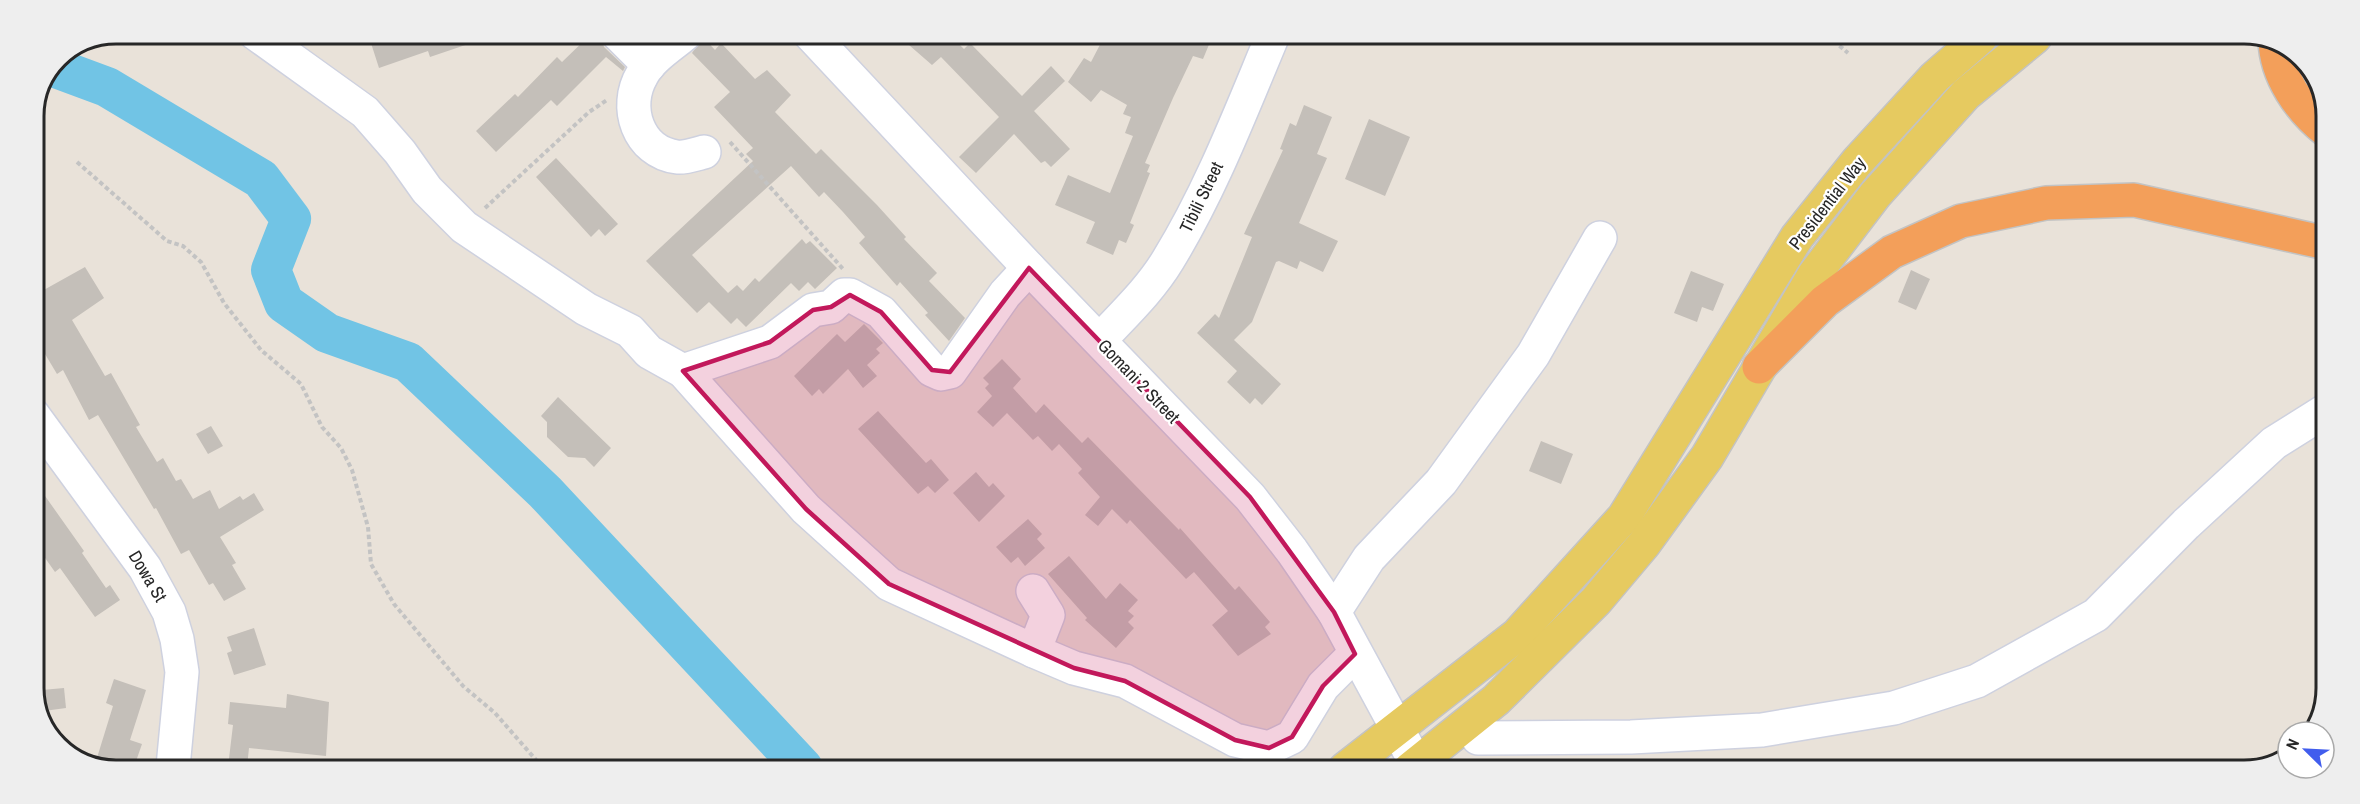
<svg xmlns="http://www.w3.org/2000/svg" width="2360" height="804" font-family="'Archivo Narrow',sans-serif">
<rect width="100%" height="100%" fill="#e9e2d9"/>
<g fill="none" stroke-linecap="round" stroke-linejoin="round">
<!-- river -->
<polyline stroke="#71c4e5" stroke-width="40" points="53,67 107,87 261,179 291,219 271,270 284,303 327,333 408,362 545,492 803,768"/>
</g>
<!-- building -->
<g fill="#c4bfb9">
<polygon points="390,34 488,34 489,37 430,57 428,51 379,68 370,40"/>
<polygon points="591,34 600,34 604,47 625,67 623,71 606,57 557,106 551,100 496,152 476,131 515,94 518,97 557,57 562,62"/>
<polygon points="920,35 950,35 964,49 970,43 1022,96 1051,66 1065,81 1034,111 1070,149 1051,167 1045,161 1041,163 1014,134 976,173 959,157 999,117 941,57 932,65 909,45"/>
<polygon points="1105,35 1213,35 1203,59 1193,56 1173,98 1145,163 1150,165 1147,172 1150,173 1130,223 1134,225 1126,243 1119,240 1113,255 1086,243 1095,222 1055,205 1068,175 1110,193 1133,136 1125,133 1131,117 1123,114 1127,105 1101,90 1091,102 1068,82 1084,58 1091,62"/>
<polygon points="703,37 715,50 721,43 755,79 767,70 791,95 775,112 816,154 821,149 877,205 906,237 904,239 937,273 929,281 965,318 949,341 925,315 928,313 900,282 897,286 859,243 865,237 843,212 824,192 819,197 791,166 692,255 728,293 737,285 743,291 755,278 759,282 802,239 806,244 810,241 837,268 815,289 808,282 799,291 791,283 746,327 737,318 731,324 709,302 697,313 646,261 753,161 746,154 753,148 714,107 730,92 692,53"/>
<polygon points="1304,105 1332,117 1317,154 1327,158 1299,223 1338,241 1323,272 1300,261 1297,269 1279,261 1276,262 1252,322 1234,340 1281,384 1262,405 1255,398 1250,404 1227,382 1237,371 1197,333 1215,314 1219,318 1252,237 1244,234 1283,150 1280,149 1290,123 1296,126"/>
<polygon points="1369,119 1410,137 1385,196 1345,179"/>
<polygon points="556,158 618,224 605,236 599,229 591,237 536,177"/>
<polygon points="85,267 104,298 72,320 105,376 111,373 140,425 136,427 157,462 163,458 176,481 181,479 193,499 210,490 219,509 240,496 243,500 254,493 264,510 220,537 236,563 232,565 246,589 224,601 213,583 209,585 189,550 181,554 156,508 154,509 98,415 89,420 63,370 57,374 33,334 33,296"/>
<polygon points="1911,270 1930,279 1916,310 1898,302"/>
<polygon points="1691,271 1724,284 1713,311 1702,307 1697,322 1674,313"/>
<polygon points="864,324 883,343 876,349 880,353 867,365 877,376 863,388 848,369 823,394 819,389 812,396 794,376 837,334 845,342"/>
<polygon points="1002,359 1021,379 1013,388 1036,413 1044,404 1082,443 1088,437 1179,530 1180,528 1235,590 1239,586 1270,622 1265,627 1271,634 1238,656 1212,625 1228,611 1194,572 1186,579 1130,520 1127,524 1112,509 1098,526 1085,515 1100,497 1078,473 1082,469 1059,444 1052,451 1038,436 1033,440 1007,413 993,427 977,412 992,396 985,388 989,384 983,378"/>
<polygon points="558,397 611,448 594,467 585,458 568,457 547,437 547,422 541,416"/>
<polygon points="878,411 926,463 931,459 949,480 935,493 928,486 918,494 858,429"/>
<polygon points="211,426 223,446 208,454 196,434"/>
<polygon points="1541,441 1573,454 1561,484 1529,471"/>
<polygon points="976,472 989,487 993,483 1005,496 979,522 953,493"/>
<polygon points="33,479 84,551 82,553 106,588 110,585 120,600 95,617 60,568 55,572 33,541"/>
<polygon points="1028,519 1042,534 1037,539 1045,548 1025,566 1018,557 1011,563 996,547"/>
<polygon points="1069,556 1106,599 1120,583 1138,600 1128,611 1134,616 1128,622 1134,628 1116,648 1085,620 1087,618 1048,574"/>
<polygon points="254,628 266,665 234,675 227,653 232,651 227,637"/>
<polygon points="114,679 146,690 130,740 142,744 134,767 115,767 96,761 113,706 106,703"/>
<polygon points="64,688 66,708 44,711 42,690"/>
<polygon points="287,694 329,702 326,756 249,748 247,767 228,767 233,725 228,724 230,702 286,708"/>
</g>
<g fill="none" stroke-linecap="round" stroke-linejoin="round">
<defs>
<g id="minor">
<polyline points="255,33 365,112 400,152 427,190 464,227 586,309 630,331 649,352 683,371 770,342 813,310 831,307 844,295 850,295 881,312 932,370 941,374 950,372 1005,294 1029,268"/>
<polyline points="618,34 649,65"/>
<path d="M 685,34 C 671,46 651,58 642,75 C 623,107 638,152 677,157 C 685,158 696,154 704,152"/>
<polyline points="810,34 1029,268 1250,497 1292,551 1334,612 1417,765"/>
<path d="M 1100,340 C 1123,315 1150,290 1168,260 C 1211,190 1241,111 1273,35"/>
<polyline points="683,371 806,509 889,584 1034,651"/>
<polyline points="33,415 145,568 169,612 177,639 182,672 173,767"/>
<polyline points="1033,591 1048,615 1034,651 1074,668 1125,681 1235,740 1269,748 1292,737 1323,686 1355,654"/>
<polyline points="1334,612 1369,558 1441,482 1533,355 1600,238"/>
<polyline points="1478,738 1631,737 1762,730 1894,708 1977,681 2096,615 2186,524 2274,443 2325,411"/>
</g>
<g id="major">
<polyline points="1345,769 1517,635 1624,517 1797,237 1857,162 1935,77 1981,37"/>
<polyline points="1410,769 1496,700 1596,601 1644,544 1707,457 1814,275 1875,195 1966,94 2035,37"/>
</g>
<g id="highway">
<path d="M 2275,40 C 2276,76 2300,110 2327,131"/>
<polyline points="1759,367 1825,301 1892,252 1961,221 2046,203 2134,200 2326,243"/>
</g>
</defs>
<!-- minor casing -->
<use href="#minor" stroke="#ced1df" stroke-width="36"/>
<!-- major casing -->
<use href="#major" stroke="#c3c3c3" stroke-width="36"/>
<!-- highway casing -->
<use href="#highway" stroke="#c3c3c3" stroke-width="36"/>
<!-- path -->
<g stroke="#c3c3c3" stroke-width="4" stroke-dasharray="4.5 3" stroke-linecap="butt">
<polyline points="1828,36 1848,53"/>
<polyline points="730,142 843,269"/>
<polyline points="77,162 167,241 183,246 201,262 224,303 261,350 301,384 322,427 341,448 352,470 368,527 371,564 394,604 463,686 495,713 543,768"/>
<polyline points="485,208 589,112 607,100"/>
</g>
<!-- minor -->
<use href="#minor" stroke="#fff" stroke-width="33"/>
<!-- major -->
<use href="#major" stroke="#e6ca60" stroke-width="33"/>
<!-- highway -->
<use href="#highway" stroke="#f39f5a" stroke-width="33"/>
</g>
<!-- marked area -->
<path fill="#c2185b" fill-opacity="0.2" stroke="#c2185b" stroke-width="4.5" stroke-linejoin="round" d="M 1029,268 L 1250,497 L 1334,612 L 1355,654 L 1323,686 L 1292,737 L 1269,748 L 1235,740 L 1125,681 L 1074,668 L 889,584 L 806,509 L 683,371 L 770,342 L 813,310 L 831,307 L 850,295 L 881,312 L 932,370 L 950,372 Z"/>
<g text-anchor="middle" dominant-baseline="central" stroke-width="4.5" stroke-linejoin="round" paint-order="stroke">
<!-- street labels -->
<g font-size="18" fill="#272727" stroke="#fff">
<text transform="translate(1201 197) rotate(-64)">Tibili Street</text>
<text transform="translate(1827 203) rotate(-52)">Presidential Way</text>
<text transform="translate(1139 381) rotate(46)">Gomani 2 Street</text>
<text transform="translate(148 576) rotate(59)">Dowa St</text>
</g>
</g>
<!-- crop -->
<path d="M0 0H2360V804H0ZM116 44H2244A72 72 0 0 1 2316 116V688A72 72 0 0 1 2244 760H116A72 72 0 0 1 44 688V116A72 72 0 0 1 116 44Z" fill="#eee" fill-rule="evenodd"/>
<path fill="none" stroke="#272727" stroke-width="3" d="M116 44H2244A72 72 0 0 1 2316 116V688A72 72 0 0 1 2244 760H116A72 72 0 0 1 44 688V116A72 72 0 0 1 116 44Z"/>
<!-- north arrow -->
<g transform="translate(2306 750) rotate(294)"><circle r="28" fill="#ffffff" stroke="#a9a9a9" stroke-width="1.5"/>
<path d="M0-4.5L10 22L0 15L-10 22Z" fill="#415ded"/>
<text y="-9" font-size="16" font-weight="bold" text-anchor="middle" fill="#272727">N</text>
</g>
</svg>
